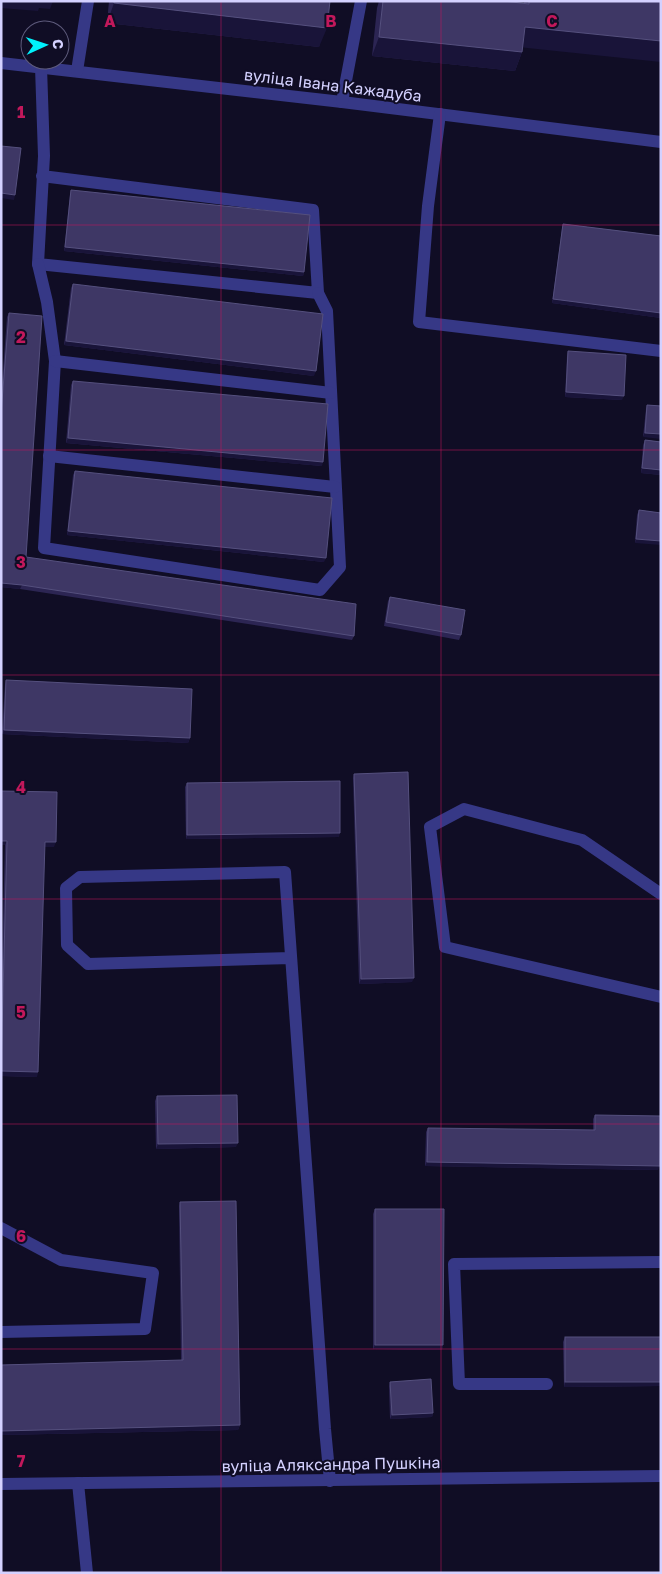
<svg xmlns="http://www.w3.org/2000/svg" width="662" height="1574" font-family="'Golos Text',sans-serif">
<rect width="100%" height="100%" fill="#100d25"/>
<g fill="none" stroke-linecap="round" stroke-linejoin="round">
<!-- minor -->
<g stroke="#363886" stroke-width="12">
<polyline points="1,63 342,102 661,142"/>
<polyline points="41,67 44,156 38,264 318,293 313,210 42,176"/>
<polyline points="77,71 88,1"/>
<polyline points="342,102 361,1"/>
<polyline points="440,114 428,206 419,322 661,351"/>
<polyline points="38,264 47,302 55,361 44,548 320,590 340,567 327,311 318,293"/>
<polyline points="55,361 331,393"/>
<polyline points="49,456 335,487"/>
<polyline points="661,894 582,840 464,809 430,827 445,947 661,997"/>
<polyline points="291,958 88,964 67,945 66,888 80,877 285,872 325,1429 330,1481"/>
<polyline points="1,1228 61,1260 153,1273 145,1329 1,1332"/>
<polyline points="547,1384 459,1384 454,1264 661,1262"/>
<polyline points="78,1483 87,1573"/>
<polyline points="1,1484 661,1476"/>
</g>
</g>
<!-- wall -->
<g fill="#2c2553">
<polygon points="109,1 330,1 319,47 107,23"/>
<polygon points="379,1 503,1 524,3 524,1 661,1 523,47 522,52 515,71 372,56 377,8"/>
<polygon points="71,190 304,272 303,276 64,251 70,194"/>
<polygon points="563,224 661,236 661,318 552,303 562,228"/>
<polygon points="73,284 314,376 64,345 71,288"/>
<polygon points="9,313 26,557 354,636 352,640 20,589 1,587 1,397 7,317"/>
<polygon points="568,351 622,400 565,397 567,356"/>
<polygon points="73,381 322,466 66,443 71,385"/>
<polygon points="647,405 661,406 643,437 646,409"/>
<polygon points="645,440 661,442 661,475 641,473 643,445"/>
<polygon points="75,471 324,562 67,535 73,475"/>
<polygon points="639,510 661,513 635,543 637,515"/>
<polygon points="390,597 461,635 459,640 384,626 388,601"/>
<polygon points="6,680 190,738 188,743 2,734 5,684"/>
<polygon points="354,774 412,982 359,984 353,778"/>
<polygon points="187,783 339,837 186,839 185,787"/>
<polygon points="1,791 54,847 44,847 37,1077 1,1076 1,998 5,845"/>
<polygon points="157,1096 236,1147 156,1149 155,1101"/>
<polygon points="595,1115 658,1170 425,1166 426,1132 428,1128 593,1130 593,1119"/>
<polygon points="180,1202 240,1425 238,1430 1,1435 1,1365 181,1361 179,1206"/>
<polygon points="375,1209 443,1345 442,1350 373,1349 373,1214"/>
<polygon points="565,1337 661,1337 661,1386 564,1387 563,1342"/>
<polygon points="390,1382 433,1413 432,1417 390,1419 389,1386"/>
</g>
<!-- shaded-wall -->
<g fill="#191439">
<polygon points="1,1 53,1 50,9 39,8 38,11 1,8"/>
<polygon points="114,3 327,28 319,47 107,23"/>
<polygon points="525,27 661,41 661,62 518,47"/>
<polygon points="379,37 522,52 515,71 372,56"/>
<polygon points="1,193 15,195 14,200 1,198"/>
<polygon points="65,247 304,272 303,276 64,251"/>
<polygon points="553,299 661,313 661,318 552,303"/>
<polygon points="66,341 316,371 314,376 64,345"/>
<polygon points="566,392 624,396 622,400 565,397"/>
<polygon points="645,433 661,434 661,439 643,437"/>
<polygon points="68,438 323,462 322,466 66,443"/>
<polygon points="642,468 661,470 661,475 641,473"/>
<polygon points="68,531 326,558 324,562 67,535"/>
<polygon points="636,539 661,541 661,545 635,543"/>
<polygon points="1,583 22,585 20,589 1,587"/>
<polygon points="4,730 190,738 188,743 2,734"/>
<polygon points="340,833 339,837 186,839 187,835"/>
<polygon points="1,841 7,841 5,845 1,845"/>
<polygon points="45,842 56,842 54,847 43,847"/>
<polygon points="414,978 412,982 359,984 361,979"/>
<polygon points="1,1071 38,1072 37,1077 1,1076"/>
<polygon points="238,1143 236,1147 156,1149 158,1144"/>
<polygon points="427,1162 660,1166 658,1170 425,1166"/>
<polygon points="375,1345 443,1345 442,1350 373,1349"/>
<polygon points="565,1382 661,1382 661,1386 564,1387"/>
<polygon points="433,1413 432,1417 390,1419 392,1415"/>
<polygon points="240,1425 238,1430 1,1435 1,1431"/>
</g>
<!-- building -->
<g fill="#3e3765" stroke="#55507e">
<polygon points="114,1 330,1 327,28 114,3"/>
<polygon points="383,1 503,1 529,4 529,1 661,1 661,41 525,27 522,52 379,37"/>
<polygon points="1,146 21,148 15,195 1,193"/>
<polygon points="71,190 310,215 304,272 65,247"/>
<polygon points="563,224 661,236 661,313 553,299"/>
<polygon points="73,284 323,314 316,371 66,341"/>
<polygon points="9,313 42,316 26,557 356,604 354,636 22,585 1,583 1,414"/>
<polygon points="568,351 626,355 624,396 566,392"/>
<polygon points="73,381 328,404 323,462 68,438"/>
<polygon points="647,405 661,406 661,434 645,433"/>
<polygon points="645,440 661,442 661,470 642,468"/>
<polygon points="75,471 332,498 326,558 68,531"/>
<polygon points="639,510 661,513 661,541 636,539"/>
<polygon points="390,597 465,610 461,635 386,622"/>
<polygon points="6,680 192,689 190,738 4,730"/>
<polygon points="408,772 414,978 361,979 354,774"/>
<polygon points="340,781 340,833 187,835 187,783"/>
<polygon points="1,791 57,792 56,842 45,842 38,1072 1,1071 7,841 1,841"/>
<polygon points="237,1095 238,1143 158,1144 157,1096"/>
<polygon points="595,1115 661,1116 660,1166 427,1162 428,1128 595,1130"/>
<polygon points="236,1201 240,1425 1,1431 1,1365 183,1360 180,1202"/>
<polygon points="375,1209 444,1209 443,1345 375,1345"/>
<rect x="565" y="1337" width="96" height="45"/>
<polygon points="431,1379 433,1413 392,1415 390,1382"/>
</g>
<!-- grid -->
<path fill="none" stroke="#c2185b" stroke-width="1" stroke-opacity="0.55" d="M 221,1 L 221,1573M 441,1 L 441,1573M 1,225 L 661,225M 1,450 L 661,450M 1,675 L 661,675M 1,899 L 661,899M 1,1124 L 661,1124M 1,1349 L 661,1349"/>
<g text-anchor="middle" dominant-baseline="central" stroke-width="4" stroke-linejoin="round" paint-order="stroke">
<!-- street labels -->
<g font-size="16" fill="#d4d1ff" stroke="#100d25">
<text transform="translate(333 85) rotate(7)">вуліца Івана Кажадуба</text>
<text transform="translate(331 1464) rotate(-1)">вуліца Аляксандра Пушкіна</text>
</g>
</g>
<g font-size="16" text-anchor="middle" font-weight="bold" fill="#c2185b" stroke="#100d25" stroke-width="4" stroke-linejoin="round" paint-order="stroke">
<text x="110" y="27">A</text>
<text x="331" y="27">B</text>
<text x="552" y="27">C</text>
<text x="21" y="118">1</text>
<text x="21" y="343">2</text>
<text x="21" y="568">3</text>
<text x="21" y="793">4</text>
<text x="21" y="1018">5</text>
<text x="21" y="1242">6</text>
<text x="21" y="1467">7</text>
</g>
<!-- border -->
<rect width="662" height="1574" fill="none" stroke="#d4d1ff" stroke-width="5"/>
<!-- north arrow -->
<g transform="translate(45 45) rotate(87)"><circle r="24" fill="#100d25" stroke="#5e5b7c"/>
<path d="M0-4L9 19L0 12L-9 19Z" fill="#00f1fc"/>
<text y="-8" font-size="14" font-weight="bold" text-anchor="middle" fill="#d4d1ff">С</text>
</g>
</svg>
